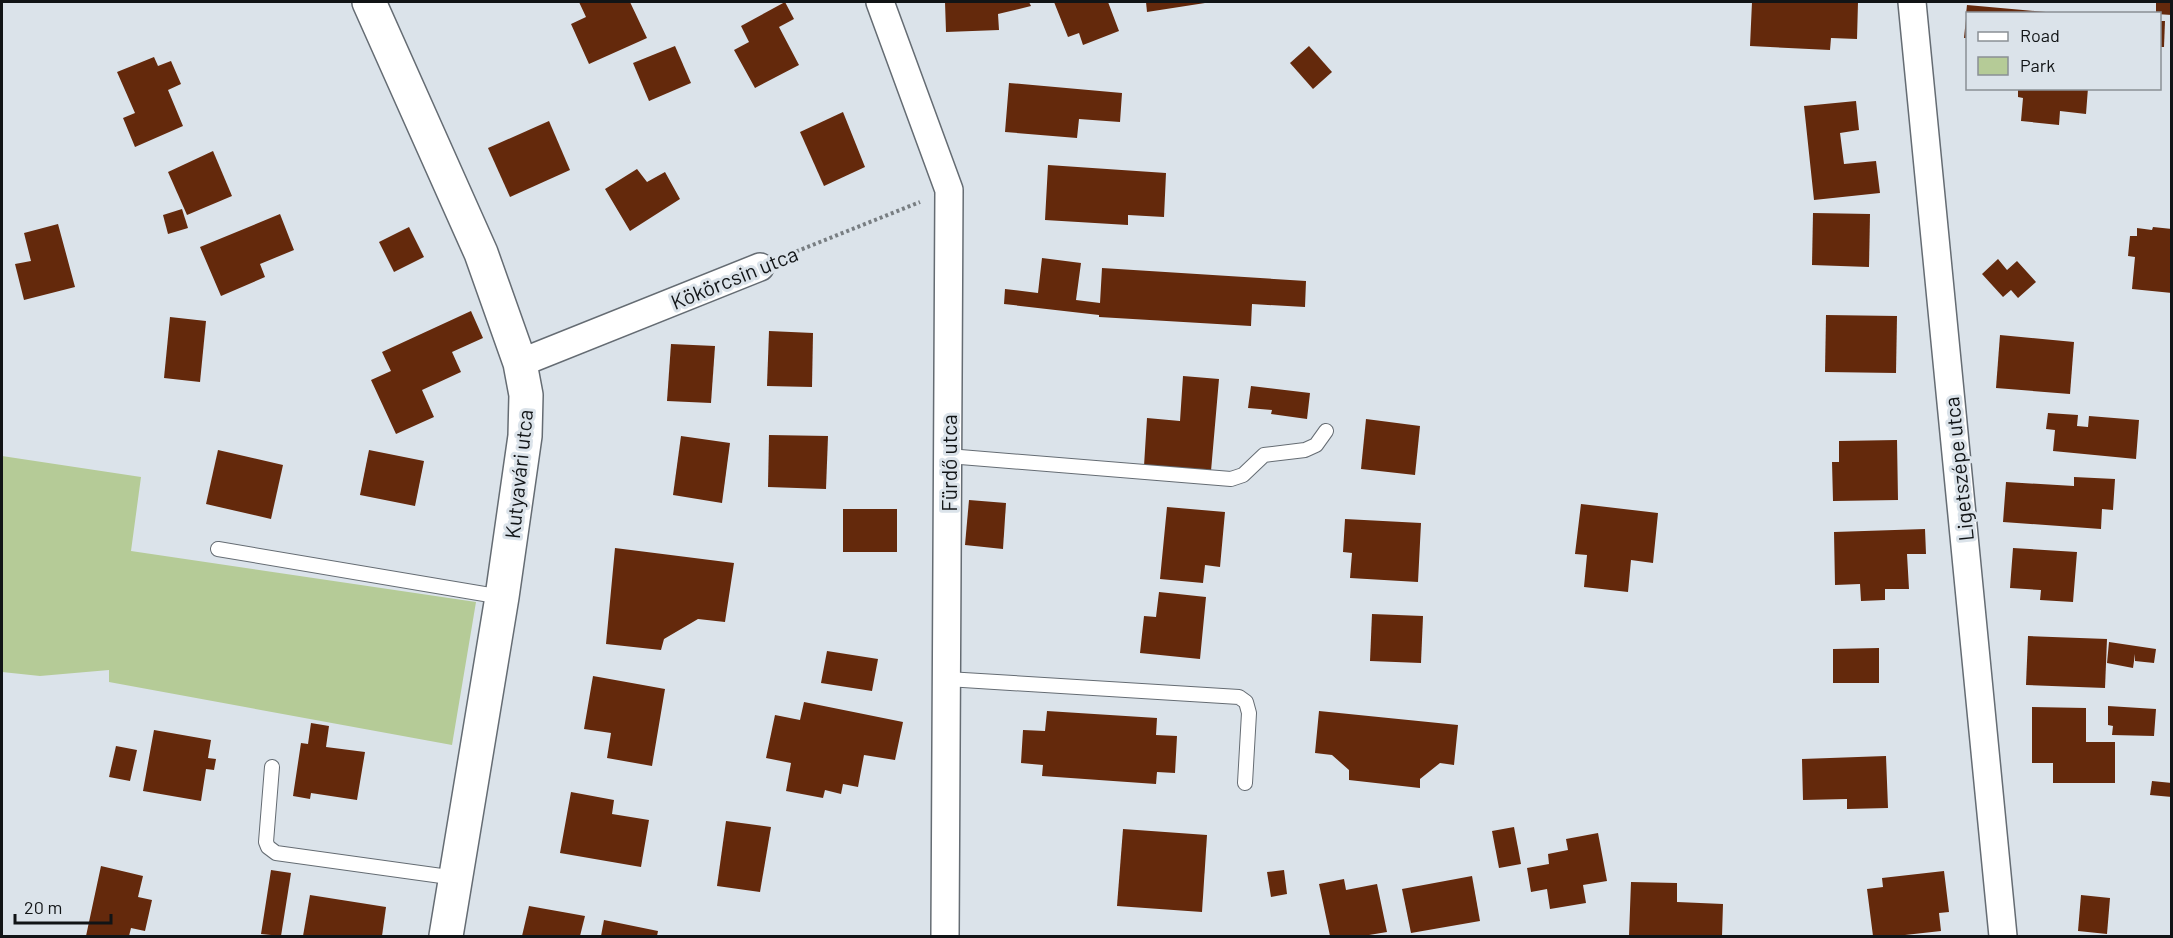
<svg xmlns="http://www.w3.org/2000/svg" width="2173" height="938" font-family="Barlow,sans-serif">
<rect width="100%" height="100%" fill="#dbe3ea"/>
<!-- green -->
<polygon fill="#b5cb97" points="2,456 141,477 131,551 476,602 452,745 109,682 109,670 40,676 2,672"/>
<!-- building -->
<g fill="#64290c">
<polygon points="579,2 630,2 647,38 589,64 571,24 586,17"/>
<polygon points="785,2 794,19 779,27 799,65 755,88 734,50 749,42 741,26"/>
<polygon points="945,2 1029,2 1031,6 998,14 999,30 946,32"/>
<polygon points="1054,2 1108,2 1119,31 1083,45 1079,33 1068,37"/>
<polygon points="1146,2 1205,2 1205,3 1147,12"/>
<polygon points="1752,2 1858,2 1857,39 1831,38 1830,50 1750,46"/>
<polygon points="2156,2 2172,2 2172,15 2156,14"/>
<polygon points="1967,5 2046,12 2046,14 1966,14"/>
<polygon points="1966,19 1968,19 1968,38 1964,38"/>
<polygon points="2160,21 2165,21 2164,47 2160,47"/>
<polygon points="675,46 691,83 649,101 633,63"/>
<polygon points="1309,46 1332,72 1313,89 1290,63"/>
<polygon points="154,57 158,66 171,61 181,84 168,90 183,126 135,147 123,118 135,113 117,72"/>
<polygon points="1009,83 1122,93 1120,122 1079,119 1077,138 1005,132"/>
<polygon points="2018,88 2088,88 2086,114 2060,111 2059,125 2021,121 2023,98 2018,97"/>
<polygon points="1856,101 1859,130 1840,133 1844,164 1876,161 1880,193 1814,200 1804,106"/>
<polygon points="843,112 865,167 824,186 800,132"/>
<polygon points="549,121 570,170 510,197 488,148"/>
<polygon points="213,151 232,196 187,215 168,172"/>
<polygon points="1048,165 1166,173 1164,217 1128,215 1128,225 1045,220"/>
<polygon points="637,169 647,182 665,172 680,199 630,231 605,189"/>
<polygon points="182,209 188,228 168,234 163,215"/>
<polygon points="1813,213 1870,214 1869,267 1812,265"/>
<polygon points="280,214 294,250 260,264 265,277 221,296 200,247"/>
<polygon points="58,224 75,287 24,300 15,264 31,261 24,233"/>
<polygon points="409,227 424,257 394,272 379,242"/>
<polygon points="2153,227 2172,229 2172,293 2132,289 2135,257 2128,256 2130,236 2137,236 2137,228 2152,230"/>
<polygon points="1042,258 1081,263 1076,300 1100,303 1102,268 1306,281 1305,307 1252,304 1251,326 1099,317 1099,315 1004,304 1005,289 1038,293"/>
<polygon points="1998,259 2007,270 2017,261 2036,282 2018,298 2011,290 2003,297 1982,274"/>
<polygon points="471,311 483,338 452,352 461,372 422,390 434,417 396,434 371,380 391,371 382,352"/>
<polygon points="1826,315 1897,316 1896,373 1825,372"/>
<polygon points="170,317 206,321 200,382 164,378"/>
<polygon points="769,331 813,333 812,387 767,386"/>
<polygon points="2000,335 2074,342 2070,394 1996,388"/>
<polygon points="671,344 715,346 711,403 667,401"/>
<polygon points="1183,376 1219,379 1211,471 1144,466 1147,418 1180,421"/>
<polygon points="1251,386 1310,393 1307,419 1271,414 1272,410 1248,408"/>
<polygon points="2048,413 2078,415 2077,426 2088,427 2089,416 2139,420 2136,459 2053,451 2055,430 2046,429"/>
<polygon points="1366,419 1420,426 1415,475 1361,469"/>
<polygon points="769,435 828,436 826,489 768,487"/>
<polygon points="681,436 730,443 722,503 673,495"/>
<polygon points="1897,440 1898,500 1833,501 1832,462 1839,462 1839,441"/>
<polygon points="218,450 283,465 271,519 206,504"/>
<polygon points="369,450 424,461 415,506 360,495"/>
<polygon points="2074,477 2115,479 2113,510 2102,509 2101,529 2003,522 2006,482 2074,486"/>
<polygon points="969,500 1006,503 1003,549 965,545"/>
<polygon points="1581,504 1658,513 1653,563 1631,560 1628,592 1584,587 1587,555 1575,554"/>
<polygon points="1167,507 1225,512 1220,567 1205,565 1203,583 1160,579"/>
<rect x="843" y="509" width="54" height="43"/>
<polygon points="1345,519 1421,523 1418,582 1350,578 1352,553 1343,552"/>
<polygon points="1925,529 1926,554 1907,554 1909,589 1885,589 1885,600 1861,601 1860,584 1835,585 1834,532"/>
<polygon points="615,548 734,563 725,622 698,619 664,639 661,650 606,644"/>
<polygon points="2013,548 2077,552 2073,602 2040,600 2041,590 2010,588"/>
<polygon points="1159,592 1206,597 1200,659 1140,653 1144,616 1156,617"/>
<polygon points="1372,614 1423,616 1421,663 1370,661"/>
<polygon points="2028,636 2107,639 2105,688 2026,685"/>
<polygon points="2109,642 2156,649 2154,663 2135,661 2135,654 2133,668 2107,663"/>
<polygon points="1879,648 1879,683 1833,683 1833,649"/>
<polygon points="827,651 878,659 872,691 821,683"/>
<polygon points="593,676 665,689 652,766 607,758 611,733 584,729"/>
<polygon points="804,702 903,722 895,760 864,755 858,787 843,784 841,794 825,790 823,798 786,791 791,763 766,758 775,715 800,720"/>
<polygon points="2108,706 2156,709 2154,736 2112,735 2113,726 2108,725"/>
<polygon points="2032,707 2086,708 2086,742 2115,742 2115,783 2053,783 2053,763 2032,763"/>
<polygon points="1047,711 1157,718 1156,735 1177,736 1175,773 1157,772 1156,784 1042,776 1043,765 1021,763 1023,730 1045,731"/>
<polygon points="1319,711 1458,725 1454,765 1440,763 1420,779 1420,788 1349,780 1349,770 1332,755 1315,753"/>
<polygon points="311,723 329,726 326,747 365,752 357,800 311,793 310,799 293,796 301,743 308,744"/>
<polygon points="154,730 211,740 208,758 216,759 214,770 206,769 201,801 143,791"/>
<polygon points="116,746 137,750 130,781 109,777"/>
<polygon points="1886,756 1888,808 1847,809 1847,799 1803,800 1802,759"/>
<polygon points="2152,781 2172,783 2172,797 2150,795"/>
<polygon points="571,792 614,800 612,814 649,820 641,867 560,853"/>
<polygon points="726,821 771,827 760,892 717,886"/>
<polygon points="1514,827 1521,864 1499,868 1492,831"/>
<polygon points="1123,829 1207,835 1202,912 1117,906"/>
<polygon points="1598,833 1607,881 1583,885 1586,903 1550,909 1547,889 1531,892 1527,868 1549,864 1548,854 1568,850 1566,839"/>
<polygon points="101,866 143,876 138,897 152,900 145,931 131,928 129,936 86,936"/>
<polygon points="271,870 291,873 281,936 261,934"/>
<polygon points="1284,870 1287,894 1271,897 1267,872"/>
<polygon points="1944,871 1949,912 1939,913 1941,931 1896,936 1873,936 1867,889 1883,887 1882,878"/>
<polygon points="1472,876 1480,921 1411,933 1402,889"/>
<polygon points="1344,879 1346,890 1377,884 1387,932 1363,936 1330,936 1319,884"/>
<polygon points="1631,882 1677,883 1677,902 1723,904 1722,936 1629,936"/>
<polygon points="310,895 386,907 382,936 303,936"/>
<polygon points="2081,895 2110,898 2107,934 2078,931"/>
<polygon points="529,906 585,916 580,936 522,936"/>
<polygon points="604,920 658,931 657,936 601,936"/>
</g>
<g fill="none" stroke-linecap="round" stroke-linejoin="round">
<defs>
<g id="lane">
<polyline points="948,456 1231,479 1243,475 1264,455 1305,450 1316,445 1326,431"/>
<polyline points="218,549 502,597"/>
<polyline points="947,679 1239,697 1246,702 1249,713 1245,783"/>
<polyline points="272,767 266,842 268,847 276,853 456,878"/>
</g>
<g id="street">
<polyline points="880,2 949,190 945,936"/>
<polyline points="1912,2 2003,936"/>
<polyline points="520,363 760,267"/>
</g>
<polyline id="secondary" points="369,2 481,253 520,363 526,395 525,436 502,597 446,936"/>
</defs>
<!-- lane casing -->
<use href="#lane" stroke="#656c73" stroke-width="16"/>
<!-- street casing -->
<use href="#street" stroke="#656c73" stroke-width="30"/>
<!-- secondary casing -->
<use href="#secondary" stroke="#656c73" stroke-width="36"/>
<!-- path -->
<polyline stroke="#787e82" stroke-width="4" stroke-dasharray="3 3" stroke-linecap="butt" points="785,256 920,202"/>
<!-- lane -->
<use href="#lane" stroke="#fff" stroke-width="14"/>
<!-- street -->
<use href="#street" stroke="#fff" stroke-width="27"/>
<!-- secondary -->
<use href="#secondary" stroke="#fff" stroke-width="33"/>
</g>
<g text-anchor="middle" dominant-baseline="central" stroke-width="6" stroke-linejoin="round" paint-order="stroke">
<!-- street labels -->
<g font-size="21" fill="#111416" stroke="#dbe3ea">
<text transform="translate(734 277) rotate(-22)">Kökörcsin utca</text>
<text transform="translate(948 463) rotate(-90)">Fürdő utca</text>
<text transform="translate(1958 469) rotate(-96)">Ligetszépe utca</text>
<text transform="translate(518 474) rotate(-84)">Kutyavári utca</text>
</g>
</g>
<!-- border -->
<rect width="2173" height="938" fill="none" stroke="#111416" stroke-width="6"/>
<!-- legend -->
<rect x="1966" y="12" width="195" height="78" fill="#dbe3ea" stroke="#8a9095" stroke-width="1.5"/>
<rect x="1978" y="32" width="30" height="9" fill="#ffffff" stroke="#8a9095" stroke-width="1.5"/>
<text x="2020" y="42" font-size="18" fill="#111416">Road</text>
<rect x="1978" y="57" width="30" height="18" fill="#b5cb97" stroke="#8a9095" stroke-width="1.5"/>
<text x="2020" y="72" font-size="18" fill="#111416">Park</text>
<!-- scale -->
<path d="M15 914v9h96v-9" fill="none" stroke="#111416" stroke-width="3"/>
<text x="24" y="914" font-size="18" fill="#111416" stroke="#dbe3ea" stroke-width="4.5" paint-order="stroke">20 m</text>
</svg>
